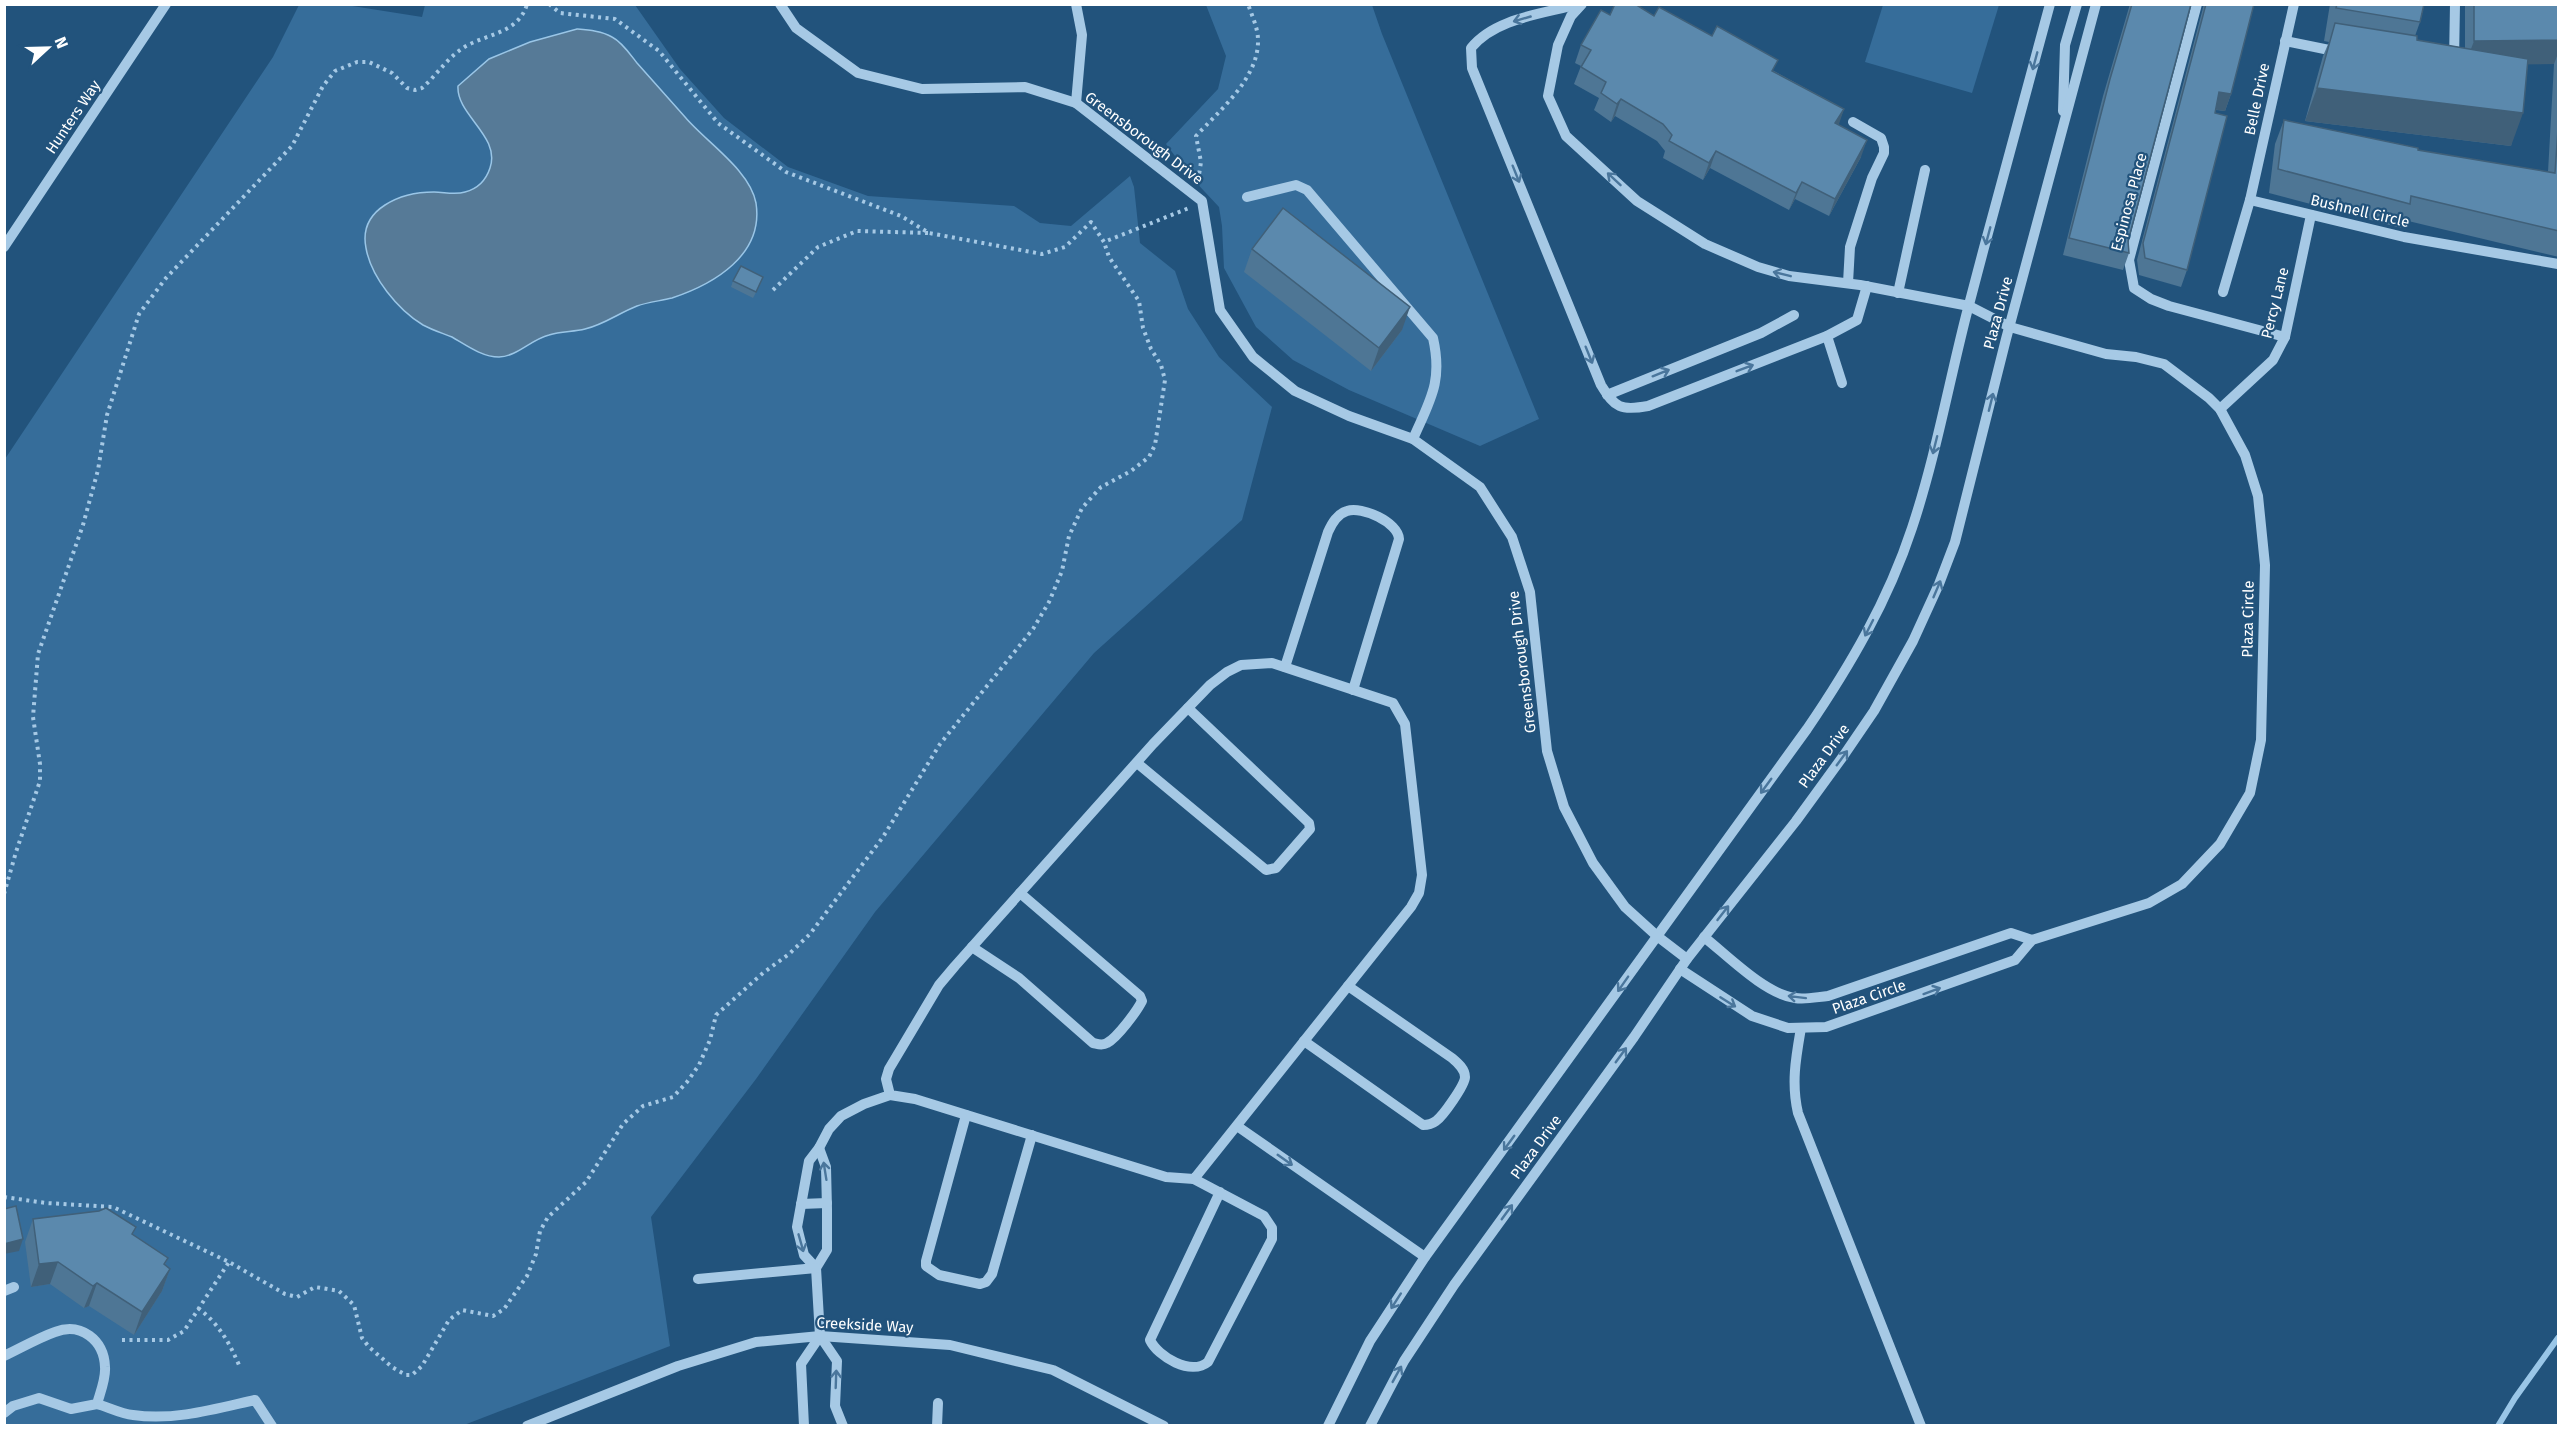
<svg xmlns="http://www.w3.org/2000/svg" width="2563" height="1430" font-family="'Fira Sans',sans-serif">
<rect width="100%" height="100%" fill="#22537c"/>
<!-- green -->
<g fill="#366d9a">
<polygon points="299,5 346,5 422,17 425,5 635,5 680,69 724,118 788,167 868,196 1014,206 1040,223 1071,226 1130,176 1134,187 1140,243 1175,271 1188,309 1219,357 1272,407 1242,520 1094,653 875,912 756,1079 651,1217 670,1346 464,1425 5,1425 5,459 273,57"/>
<polygon points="1206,5 1372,5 1382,34 1539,419 1480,446 1349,390 1293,360 1256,327 1224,268 1222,226 1219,207 1190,176 1166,144 1218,89 1226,56"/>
<polygon points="1883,5 1999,5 1972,93 1865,62"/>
</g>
<!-- water -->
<path fill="#567a97" stroke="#9ac6e7" stroke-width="1.5" d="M 577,29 C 589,30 602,31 612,37 C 622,42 630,54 637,63 C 653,81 669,99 685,117 C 706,142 750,170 756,203 C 764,255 714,284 672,298 C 660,301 648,302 637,306 C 619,313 603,325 585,329 C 573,332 561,331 549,335 C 530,340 518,356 499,357 C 482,357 466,345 452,337 C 442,333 432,330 423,325 C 398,310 371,277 366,248 C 358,208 402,192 434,192 C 444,192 455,195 465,192 C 477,189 486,180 490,168 C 501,136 456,115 458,86 L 489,59 L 530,42 Z"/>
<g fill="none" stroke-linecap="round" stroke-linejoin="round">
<!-- stream -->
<polyline stroke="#9ac6e7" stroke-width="6" points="2498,1426 2515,1398 2558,1338"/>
<!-- path -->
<g stroke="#a6c9e5" stroke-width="4" stroke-dasharray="3 4.5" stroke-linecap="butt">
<polyline points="549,4 560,13 615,19 659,51 718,123 786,172 901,216 929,233 1042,254 1065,247 1091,222 1104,242 1189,208"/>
<path d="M 1198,181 L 1201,162 L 1196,136 C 1219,111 1259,78 1258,40 C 1258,28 1252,16 1248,4"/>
<polyline points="773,290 818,247 857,231 928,233"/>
<path d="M 4,894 L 16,852 L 40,781 L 40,764 L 33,717 L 38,654 L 83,525 L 98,470 L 107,415 L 139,314 L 166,278 L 292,146 L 323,86 L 335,71 L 357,62 L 369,62 L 392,73 L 407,88 L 415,90 L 422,88 C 436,76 447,58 463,48 C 484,34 519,34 527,4"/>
<polyline points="4,1197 46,1203 113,1207 229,1262 285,1294 297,1297 315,1287 339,1291 354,1305 362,1338 369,1347 392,1367 406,1375 412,1375 422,1366 449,1320 462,1310 493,1316 504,1309 527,1276 536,1254 540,1231 548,1217 586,1182 623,1124 643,1106 673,1097 687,1082 699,1065 710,1040 716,1015 763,973 789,954 810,934 883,837 940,744 1033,629 1049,602 1062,571 1069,536 1082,508 1101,487 1131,471 1149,457 1155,445 1165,380 1161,365 1151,349 1143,328 1139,301 1109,257 1104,242"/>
<path d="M 198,1308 C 219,1324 229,1342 239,1365"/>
<polyline points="122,1340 168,1340 184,1331 229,1262"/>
</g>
<!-- minor -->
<g stroke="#a6c9e5" stroke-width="10">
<polyline points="780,4 796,28 858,73 922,89 1025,87 1076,103 1202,201 1220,310 1253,357 1295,391 1349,416 1413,439 1480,487 1512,537 1530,592 1547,751 1564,807 1593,863 1625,907 1657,936 1687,959"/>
<polyline points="1076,4 1082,35 1076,103"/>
<path d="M 1579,4 C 1543,14 1495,18 1471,48 L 1472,68 L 1601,385 C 1615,408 1621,411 1648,406 L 1827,336 L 1857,320 L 1867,286"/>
<polyline points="1582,4 1571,16 1558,45 1548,96 1566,136 1637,201 1705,244 1758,267 1789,276 1860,285 1969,306 2010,327 2106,354 2136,357 2164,364 2209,398 2220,409 2245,455 2258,496 2265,565 2261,740 2250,793 2220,844 2182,884 2149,903 2032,940 2015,960 1826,1027 1788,1028 1752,1016 1680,969"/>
<polyline points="2197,4 2129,260 2134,288 2151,299 2169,306 2285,337"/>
<polyline points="2285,41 2339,52"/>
<polyline points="2454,61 2455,4"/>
<polyline points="2063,111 2065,45 2077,4"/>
<path d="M 1247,197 L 1296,185 L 1307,190 L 1433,338 C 1443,382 1430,400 1413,439"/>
<polyline points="2250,200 2404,237 2558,264"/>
<polyline points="4,247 166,4"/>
<polyline points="1848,283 1850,247 1872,178 1884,153 1884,147 1881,138 1853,122"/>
<polyline points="2223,292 2250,200 2294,4"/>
<polyline points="1898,293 1925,170"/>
<polyline points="1827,336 1842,383"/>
<polyline points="1607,395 1761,333 1794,315"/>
<polyline points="2220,409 2273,360 2285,337 2311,215"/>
<path d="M 1285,667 L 1328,532 C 1332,523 1337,514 1347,511 C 1362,506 1398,522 1399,539 L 1353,690"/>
<polyline points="1137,763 1266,870 1276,868 1310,829 1309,823 1188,708"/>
<path d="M 1704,937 C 1728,956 1765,994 1795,998 C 1805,1000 1817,997 1828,996 L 2011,933 L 2032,940"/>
<path d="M 972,947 L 1019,978 L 1093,1043 C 1098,1044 1102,1046 1107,1043 C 1117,1038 1137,1011 1142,1001 L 1140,996 L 1020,893"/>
<path d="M 1801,1028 C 1796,1057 1791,1083 1798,1113 L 1921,1426"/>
<path d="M 1304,1041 L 1423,1125 C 1428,1125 1432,1124 1436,1121 C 1443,1116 1465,1085 1465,1077 C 1465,1069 1458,1063 1452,1058 L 1348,986"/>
<polyline points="966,1115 926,1261 926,1266 939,1275 980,1284 986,1282 992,1274 1032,1135"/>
<polyline points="1237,1126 1425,1257"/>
<polyline points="819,1148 826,1167 827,1209 827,1250 816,1268 820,1336"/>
<path d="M 1194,1179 L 1264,1216 L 1272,1228 L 1272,1239 L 1208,1362 C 1191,1376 1158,1357 1150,1340 L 1220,1192"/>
<polyline points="801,1204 827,1203"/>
<polyline points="816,1268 804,1255 797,1227 809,1161 819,1148 829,1129 841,1116 864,1104 890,1095 915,1099 1166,1177 1194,1179 1411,907 1419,893 1422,875 1405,724 1393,703 1272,663 1241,665 1227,672 1210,685 1153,744 955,966 939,985 889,1069 886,1079 890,1095"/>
<polyline points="698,1279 816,1268"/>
<polyline points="4,1291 14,1287"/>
<polyline points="820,1336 837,1361 835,1406 843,1426"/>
<path d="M 4,1356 C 21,1348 38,1338 55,1332 C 81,1322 104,1340 105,1367 C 106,1379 100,1393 97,1404 L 71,1409 L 39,1398 L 13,1406 L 4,1413"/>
<path d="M 97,1404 C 108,1407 121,1414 133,1415 C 174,1421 215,1409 255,1400 L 272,1426"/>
<polyline points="527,1426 678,1366 756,1342 820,1336 950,1345 1053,1370 1164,1426"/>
<polyline points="804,1426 801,1364 820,1336"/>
<polyline points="937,1426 938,1403"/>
<path d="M 1328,1426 L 1370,1341 L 1425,1257 L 1807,729 C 1850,666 1888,601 1912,528 C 1935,459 1948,387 1966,316 C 1993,212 2022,109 2050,4"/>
<polyline points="1370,1426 1404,1361 1454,1285 1634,1037 1687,959 1796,821 1844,755 1874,711 1913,641 1939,584 1955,542 2006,339 2096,4"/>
</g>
</g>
<!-- wall -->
<g fill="#4e7695">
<polygon points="2130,4 2191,4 2128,241 2129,253 2123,270 2063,255 2103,96"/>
<polygon points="2204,4 2254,4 2231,94 2225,111 2216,110 2187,270 2181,287 2139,275 2137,260"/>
<polygon points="2330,4 2424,4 2420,22 2415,36 2417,40 2465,48 2465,4 2559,4 2559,257 2404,220 2401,228 2269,193 2275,144 2284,120 2418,150 2548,172 2554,64 2527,64 2511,146 2305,121 2323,56 2329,42 2324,41"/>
<polygon points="1610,15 1654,16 1774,71 1844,109 1838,124 1861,157 1829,216 1795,199 1789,210 1710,168 1703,180 1663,158 1665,151 1657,141 1615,116 1611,122 1594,110 1599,98 1574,84 1581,66 1575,63 1581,45"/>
<polygon points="1252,249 1402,330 1371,371 1244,272"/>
<polygon points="733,281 761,283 753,298 731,287"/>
<polygon points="33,1219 133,1235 168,1258 165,1265 170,1269 162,1291 134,1335 89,1306 84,1308 50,1284 31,1287 25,1242"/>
</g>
<!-- shaded-wall -->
<g fill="#406079">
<polygon points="2559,40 2559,51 2554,64 2465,65 2474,41"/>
<polygon points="2317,88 2523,113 2511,146 2305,121"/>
<polygon points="2219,92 2231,94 2225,111 2212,109"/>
<polygon points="1621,99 1615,116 1611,122 1617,104"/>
<polygon points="1844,109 1838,127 1835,123"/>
<polygon points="1867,140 1861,157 1829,216 1835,199"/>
<polygon points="1716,151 1710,168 1703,180 1709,163"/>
<polygon points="1802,182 1795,199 1789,210 1796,193"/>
<polygon points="1410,307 1402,330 1371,371 1379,348"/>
<polygon points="23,1239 19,1251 4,1254 4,1244"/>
<polygon points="58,1262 50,1284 31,1287 39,1264"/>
<polygon points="170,1269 162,1291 134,1335 142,1312"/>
<polygon points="97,1283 89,1306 84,1308 93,1286"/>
</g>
<!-- building -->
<g fill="#5b89ad" stroke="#406079" stroke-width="1.5">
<polygon points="1615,4 1635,4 1654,16 1659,7 1712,36 1717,26 1778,60 1772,71 1844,109 1835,123 1867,140 1835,199 1802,182 1796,193 1716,151 1709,163 1669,141 1672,135 1663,124 1621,99 1617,104 1601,93 1606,82 1581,67 1591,50 1581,45 1601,10 1610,15"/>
<polygon points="2132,4 2191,4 2128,241 2129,253 2069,238 2110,79"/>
<polygon points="2206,4 2254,4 2231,94 2219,92 2215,113 2227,116 2187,270 2145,258 2143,243"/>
<polygon points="2337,4 2424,4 2420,22 2336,8"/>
<polygon points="2474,4 2559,4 2559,40 2474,41"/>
<polygon points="2335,23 2417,36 2417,40 2528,59 2523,113 2317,88"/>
<polygon points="2559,114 2559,231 2411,196 2410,204 2278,169 2284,120 2418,148 2418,150 2555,173"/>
<polygon points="1283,208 1410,307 1379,348 1252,249"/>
<polygon points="741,266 763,277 756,292 733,281"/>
<polygon points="16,1206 23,1239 4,1244 4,1209"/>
<polygon points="106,1208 136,1227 132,1234 168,1258 164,1264 170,1269 142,1312 97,1283 93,1286 58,1262 39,1264 33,1219 99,1211"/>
</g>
<!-- one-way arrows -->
<defs><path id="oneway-shaft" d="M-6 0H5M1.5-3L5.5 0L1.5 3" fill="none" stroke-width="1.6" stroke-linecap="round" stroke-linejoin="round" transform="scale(1.5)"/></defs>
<g stroke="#4a769c">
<use href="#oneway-shaft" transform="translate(1522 19) rotate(164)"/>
<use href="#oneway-shaft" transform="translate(2035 61) rotate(105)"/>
<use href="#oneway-shaft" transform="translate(1516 174) rotate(68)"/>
<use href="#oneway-shaft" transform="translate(1614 179) rotate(-137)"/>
<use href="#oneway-shaft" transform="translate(1988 236) rotate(105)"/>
<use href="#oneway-shaft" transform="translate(1782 274) rotate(-166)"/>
<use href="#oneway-shaft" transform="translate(1589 355) rotate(68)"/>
<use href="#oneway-shaft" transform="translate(1745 368) rotate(-21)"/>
<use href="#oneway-shaft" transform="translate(1661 373) rotate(-22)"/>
<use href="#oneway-shaft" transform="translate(1991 402) rotate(-76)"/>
<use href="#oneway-shaft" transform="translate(1935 445) rotate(104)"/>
<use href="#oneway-shaft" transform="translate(1937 589) rotate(-67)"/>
<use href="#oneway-shaft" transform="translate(1869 628) rotate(117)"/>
<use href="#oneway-shaft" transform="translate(1842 758) rotate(-54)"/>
<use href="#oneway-shaft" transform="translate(1766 786) rotate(126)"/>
<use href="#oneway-shaft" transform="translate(1723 913) rotate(-52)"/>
<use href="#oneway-shaft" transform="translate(1623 984) rotate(125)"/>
<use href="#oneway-shaft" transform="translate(1932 991) rotate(-20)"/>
<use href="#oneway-shaft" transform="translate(1797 997) rotate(-173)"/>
<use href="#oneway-shaft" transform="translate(1728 1002) rotate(32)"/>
<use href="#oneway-shaft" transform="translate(1621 1055) rotate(-54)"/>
<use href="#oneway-shaft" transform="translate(1509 1143) rotate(126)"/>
<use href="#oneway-shaft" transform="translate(1285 1160) rotate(35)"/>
<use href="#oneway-shaft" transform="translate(825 1171) rotate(-99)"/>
<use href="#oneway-shaft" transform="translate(1507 1212) rotate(-54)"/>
<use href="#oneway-shaft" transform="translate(801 1243) rotate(74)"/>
<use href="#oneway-shaft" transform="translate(1396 1301) rotate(123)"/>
<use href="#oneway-shaft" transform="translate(1397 1374) rotate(-61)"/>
<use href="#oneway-shaft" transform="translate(836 1379) rotate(-88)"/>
</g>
<g text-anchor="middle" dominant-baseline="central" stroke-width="4.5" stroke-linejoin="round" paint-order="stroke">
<!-- street labels -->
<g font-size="15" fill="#fff" stroke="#22537c">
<text transform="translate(2257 99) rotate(-78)">Belle Drive</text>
<text transform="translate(73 117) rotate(-56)">Hunters Way</text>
<text transform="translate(1144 138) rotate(37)">Greensborough Drive</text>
<text transform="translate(2129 202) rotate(-75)">Espinosa Place</text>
<text transform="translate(2360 211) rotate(13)">Bushnell Circle</text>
<text transform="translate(2275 303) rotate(-76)">Percy Lane</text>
<text transform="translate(1998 313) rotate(-75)">Plaza Drive</text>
<text transform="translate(2248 619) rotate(-89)">Plaza Circle</text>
<text transform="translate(1522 662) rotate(-97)">Greensborough Drive</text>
<text transform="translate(1824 756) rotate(-54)">Plaza Drive</text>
<text transform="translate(1869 997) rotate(-19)">Plaza Circle</text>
<text transform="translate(1536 1147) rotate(-54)">Plaza Drive</text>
<text transform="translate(865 1325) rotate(3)">Creekside Way</text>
</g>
</g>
<!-- border -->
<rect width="2563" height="1430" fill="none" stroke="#ffffff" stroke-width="12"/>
<!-- north arrow -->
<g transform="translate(48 48) rotate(68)" stroke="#22537c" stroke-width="4.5" paint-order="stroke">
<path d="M0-4.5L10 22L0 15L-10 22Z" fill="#ffffff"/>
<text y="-9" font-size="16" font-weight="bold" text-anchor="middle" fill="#ffffff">N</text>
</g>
</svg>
